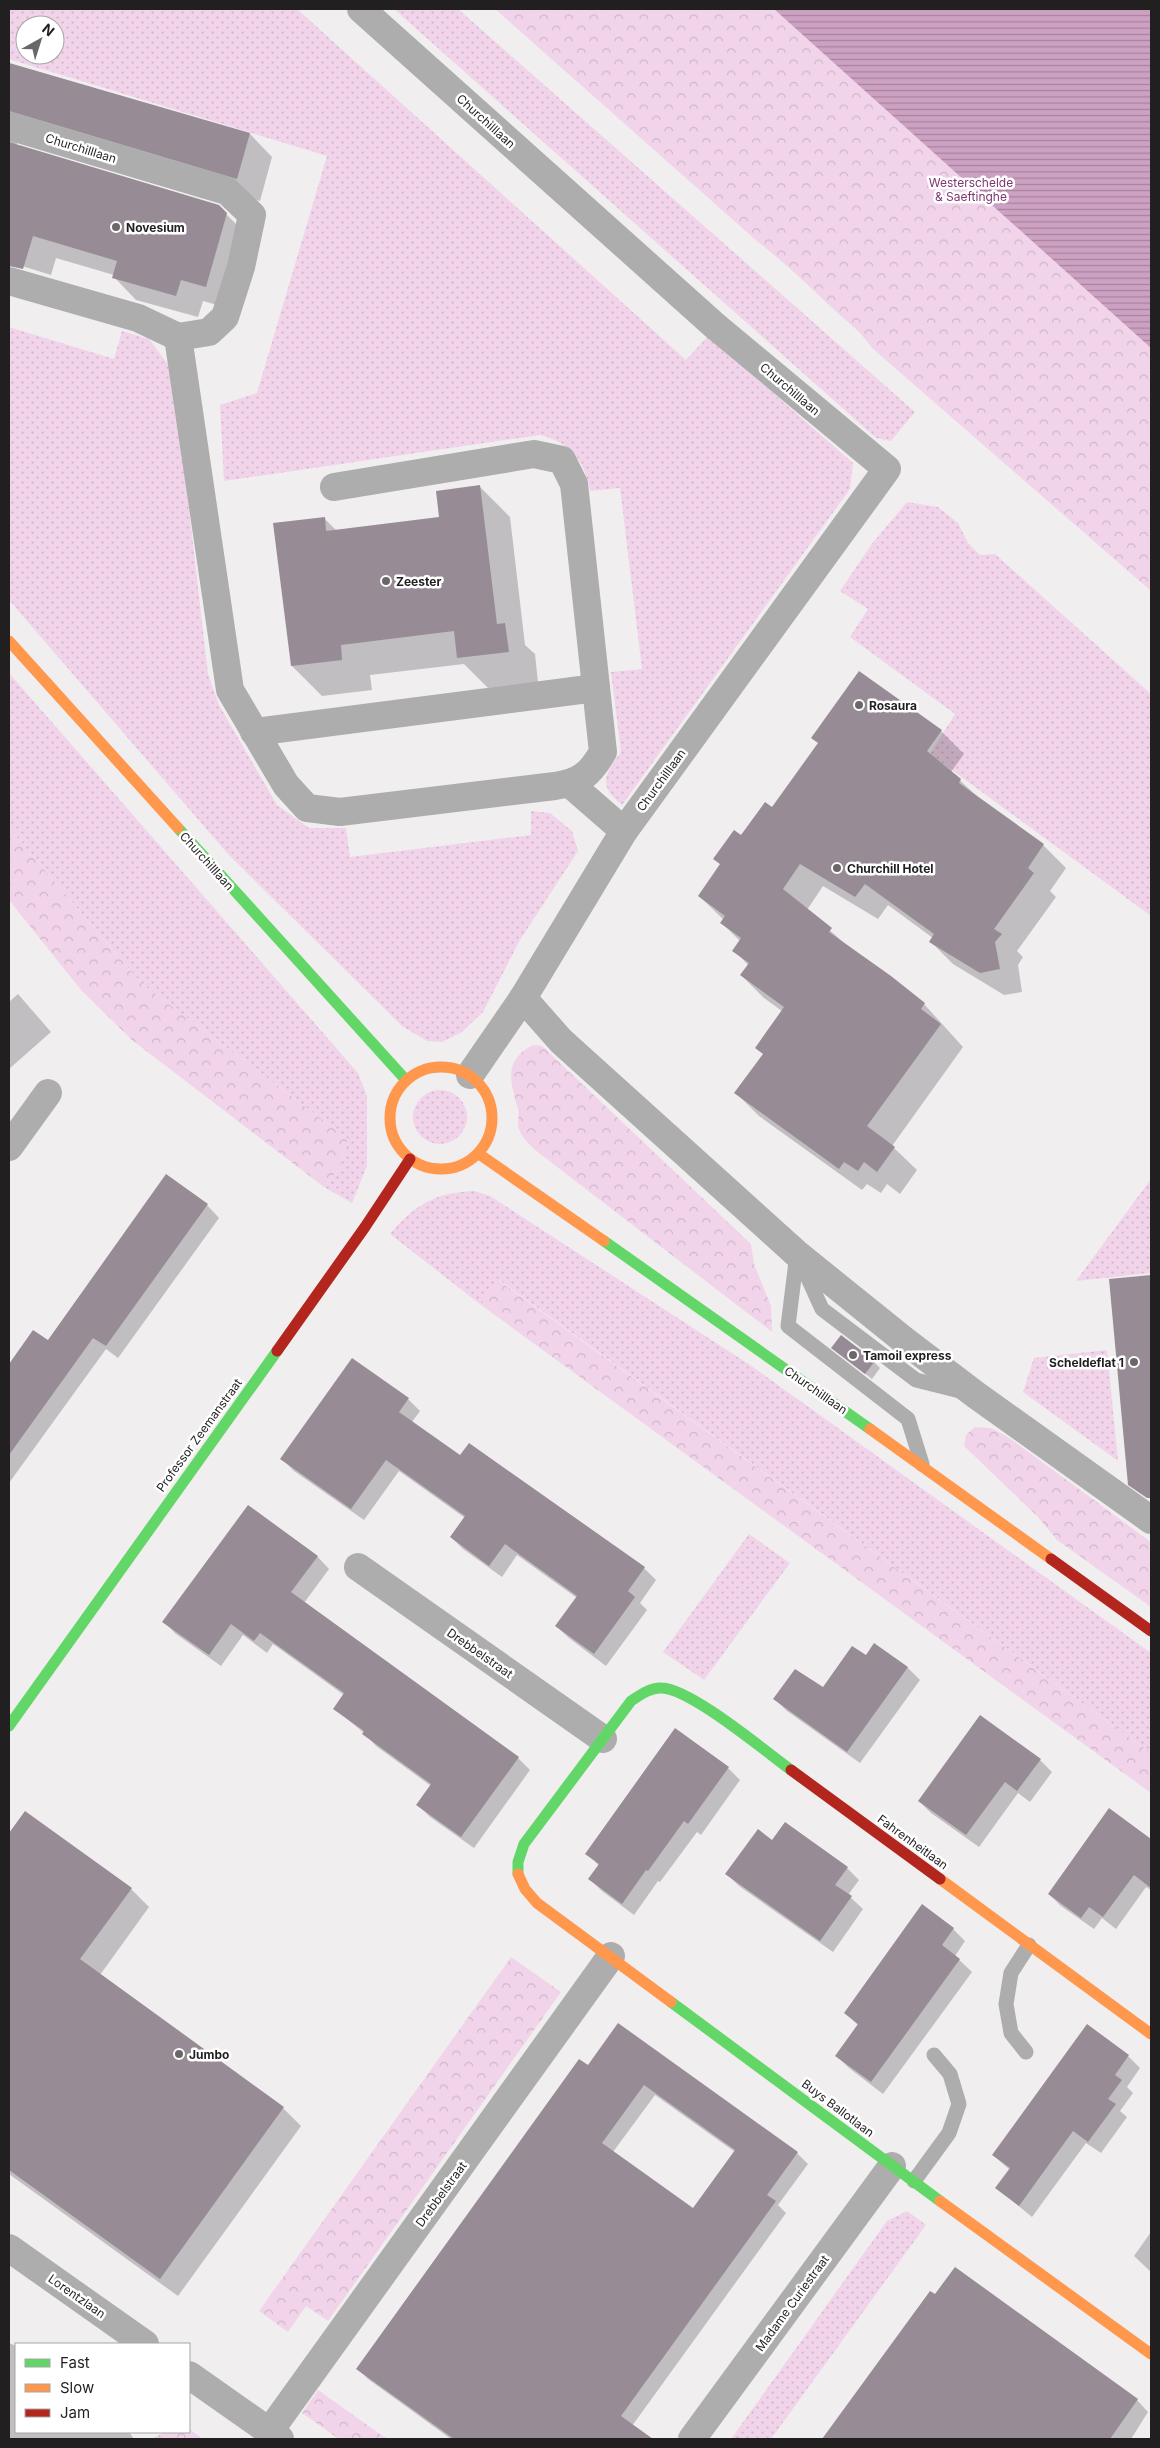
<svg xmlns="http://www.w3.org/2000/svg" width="1160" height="2448" font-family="Inter,sans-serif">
<defs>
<pattern id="grass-dots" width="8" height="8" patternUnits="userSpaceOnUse" patternTransform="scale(1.25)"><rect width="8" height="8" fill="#f2d4ea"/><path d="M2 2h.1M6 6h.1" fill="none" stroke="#cfb6c8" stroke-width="1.8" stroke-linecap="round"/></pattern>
<pattern id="forest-crowns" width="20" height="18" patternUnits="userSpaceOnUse" patternTransform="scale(1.25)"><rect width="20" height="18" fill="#f2d4ea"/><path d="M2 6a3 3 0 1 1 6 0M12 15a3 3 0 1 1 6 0" fill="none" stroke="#cfb6c8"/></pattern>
<pattern id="water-rules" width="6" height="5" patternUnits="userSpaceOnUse" patternTransform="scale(1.25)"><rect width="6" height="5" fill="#cda1c2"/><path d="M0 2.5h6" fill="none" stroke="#a6839d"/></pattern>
</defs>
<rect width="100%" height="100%" fill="#f1eef0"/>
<!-- grass -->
<g fill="url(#grass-dots)" fill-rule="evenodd">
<path d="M 9,9 L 297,9 L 686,360 L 708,336 L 853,463 L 850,489 L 622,805 C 597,785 605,774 621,752 L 611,672 L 642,669 L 620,488 L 590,491 C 585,461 570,442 540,435 L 224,481 L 220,405 L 257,393 L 327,156 L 9,59 ZM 25,25 L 55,25 L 55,55 L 25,55 Z"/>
<polygon points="394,9 458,9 915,412 891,441 876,438"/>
<polygon points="9,327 114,359 122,331 149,339 173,371 208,674 219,705 277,805 309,828 346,828 350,857 531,835 531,811 550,813 572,831 578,851 520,940 483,1012 462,1032 442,1042 427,1041 402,1026 227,853 9,600"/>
<polygon points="907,502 938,507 958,523 968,543 980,555 995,554 1151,694 1151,916 930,754 955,714 850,637 868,609 840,591 871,545"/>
<polygon points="9,673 358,1073 367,1096 367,1166 352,1203 324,1187 339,1168 348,1139 142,984 9,828"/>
<circle cx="440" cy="1117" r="27"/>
<polygon points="1151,1179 1151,1273 1076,1281"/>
<path d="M 474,1191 L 490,1196 L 750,1365 L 1151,1653 L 1151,1753 L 499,1280 L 481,1305 L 390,1234 C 416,1204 434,1193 474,1191 Z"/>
<polygon points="1107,1350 1118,1461 1023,1392 1034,1358"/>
<polygon points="749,1534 790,1563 704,1680 663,1652"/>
<polygon points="907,2211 926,2225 771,2439 731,2439 887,2221"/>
</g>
<!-- forest -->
<g fill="url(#forest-crowns)">
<path d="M 495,9 L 1151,9 L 1151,591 L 872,348 C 861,331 846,321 831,307 C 807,284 784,262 758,242 Z"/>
<polygon points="9,828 142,984 348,1139 339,1168 324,1187 132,1040 81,990 9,900"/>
<path d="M 533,1045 L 542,1046 L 751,1244 L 754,1264 L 771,1306 L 772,1332 L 535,1150 C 529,1144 519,1135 518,1125 C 518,1120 519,1114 518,1109 C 511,1083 502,1061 533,1045 Z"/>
<polygon points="498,1280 1151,1753 1151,1793 481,1305"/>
<polygon points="975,1427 991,1428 1008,1437 1151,1542 1151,1607 1057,1540 1037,1516 964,1446 966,1435"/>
<polygon points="511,1957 561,1992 328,2321 306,2306 288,2332 259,2311"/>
<polygon points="318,2390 387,2439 339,2439 302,2413"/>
<polygon points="189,2429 203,2439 151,2439 165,2432 189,2432"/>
</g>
<!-- water -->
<polygon fill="url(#water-rules)" points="774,9 1151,9 1151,348"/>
<!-- shadow -->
<g fill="#0003" fill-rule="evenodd">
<polygon points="9,63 250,134 272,157 260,201 37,133 20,137 16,146 218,206 249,237 228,308 203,301 198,317 136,300 114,277 114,275 56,258 51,275 9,262"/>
<polygon points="480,487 510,517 525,645 535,654 538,682 488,688 464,664 370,675 372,690 322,696 292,666 324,518 337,531 441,518"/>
<polygon points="941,731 964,754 951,772 981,800 1043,845 1066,868 1050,891 1056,897 1017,951 1023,957 1018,965 1022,992 1004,995 953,964 930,941 933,938 888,905 878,919 823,886 807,910 852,950 924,1004 963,1047 892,1146 917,1170 900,1194 887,1184 881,1193 867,1184 862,1190 759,1116 736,1093 764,1055 782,1011 764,998 741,975 748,965 734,950 740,941 722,923 724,920 699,896 721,865 714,858 772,808"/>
<polygon points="18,994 51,1032 9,1069 9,1002"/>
<polygon points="207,1205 219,1218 118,1358 106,1349 9,1483 9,1366 34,1331 48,1342"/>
<polygon points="1151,1276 1151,1491 1128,1467 1110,1280"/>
<polygon points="839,1353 874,1362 880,1368 872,1379"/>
<polygon points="408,1399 420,1411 412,1422 460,1457 644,1568 656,1580 640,1603 647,1610 606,1666 569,1638 556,1626 577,1598 517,1555 502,1577 463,1549 451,1537 465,1518 399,1471 364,1520 294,1471 282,1459"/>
<polygon points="317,1556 329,1569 304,1603 518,1758 530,1770 474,1848 430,1817 418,1805 431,1786 376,1746 364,1733 335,1709 344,1695 273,1644 267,1653 243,1635 221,1666 176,1634 164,1622"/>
<polygon points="875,1645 908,1668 920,1680 860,1763 787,1711 775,1699 823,1689 866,1657"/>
<polygon points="675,1730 728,1768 740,1780 701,1835 697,1832 660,1882 658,1881 634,1915 602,1891 590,1879 599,1866 587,1853"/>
<polygon points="1040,1760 1052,1772 1030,1802 1018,1793 979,1847 931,1813 919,1801"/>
<polygon points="1109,1810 1151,1840 1151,1890 1146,1887 1116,1929 1102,1918 1094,1929 1061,1906 1049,1894"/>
<polygon points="25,1813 131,1889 149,1907 100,1975 283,2108 301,2126 178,2296 9,2174 9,1835"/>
<polygon points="772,1841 847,1868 859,1880 848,1895 863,1909 833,1952 739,1886 727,1874"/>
<polygon points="922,1906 953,1929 965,1941 955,1956 972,1972 883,2094 849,2068 837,2056 859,2026 845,2013"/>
<path d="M 619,2025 L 797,2153 L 808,2164 L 778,2205 L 786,2213 L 632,2426 L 639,2434 L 635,2439 L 451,2439 L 368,2379 L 358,2369 ZM 655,2095 L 735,2152 L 694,2210 L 613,2152 Z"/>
<polygon points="1087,2026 1128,2056 1140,2068 1127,2087 1133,2093 1120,2111 1127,2117 1101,2153 1086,2143 1032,2217 997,2188 1010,2170 993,2155"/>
<polygon points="1151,2232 1151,2272 1134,2256"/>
<polygon points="956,2268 1137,2400 1148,2412 1131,2439 824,2439 930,2293 936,2296"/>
<polygon points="9,2343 16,2346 16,2432 129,2432 134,2439 9,2439"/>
</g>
<!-- building -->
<g fill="#978c95" fill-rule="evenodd">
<polygon points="9,63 250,133 237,179 9,111"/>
<polygon points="9,142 219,205 227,213 206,287 181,280 176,296 112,278 117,261 33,236 23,269 9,266"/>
<polygon points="480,485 497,624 505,623 509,652 457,658 454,631 341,645 342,660 291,666 273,523 325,517 326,531 439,517 436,491"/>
<polygon points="859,671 942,730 927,751 961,779 959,783 1044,844 1028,868 1034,873 994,929 1002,934 995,942 1000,969 980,973 929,942 934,934 865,884 855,897 800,864 783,889 832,928 829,932 891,976 925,1003 921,1009 941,1024 867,1126 895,1147 877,1172 864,1162 858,1171 844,1162 839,1169 734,1093 763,1054 755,1048 784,1007 740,975 749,963 732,951 741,938 720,923 725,916 698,896 720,864 713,859 734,830 741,835 765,802 772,807 818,743 811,738"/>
<polygon points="166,1174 208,1204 106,1346 93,1338 9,1455 9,1364 33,1330 48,1340"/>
<polygon points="1151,1275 1151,1498 1147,1498 1128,1485 1109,1279"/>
<polygon points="841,1335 875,1361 865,1374 831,1348"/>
<polygon points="352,1358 409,1398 399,1412 460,1455 469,1443 645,1567 628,1591 635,1597 594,1654 555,1626 577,1596 505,1544 489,1566 450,1537 465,1516 386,1460 351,1509 280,1459"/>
<polygon points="248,1505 318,1556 291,1592 519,1757 461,1837 416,1805 431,1784 362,1734 364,1731 333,1709 344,1693 260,1633 254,1641 231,1624 209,1655 162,1622"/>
<polygon points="874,1643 908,1667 847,1752 773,1699 795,1669 823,1687 852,1646 866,1655"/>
<polygon points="980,1715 1041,1759 1017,1791 1005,1782 966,1835 918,1801"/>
<polygon points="675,1728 729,1767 688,1824 684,1821 648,1871 646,1870 622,1904 588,1879 599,1864 585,1854"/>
<polygon points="1109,1808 1151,1839 1151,1888 1134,1875 1103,1917 1089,1907 1081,1918 1048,1894"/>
<polygon points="25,1811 132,1888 80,1959 284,2107 160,2279 9,2170 9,1833"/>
<polygon points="785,1822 848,1867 835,1885 852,1896 820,1941 725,1874 758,1829 772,1840"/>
<polygon points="922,1904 954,1928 942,1945 960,1959 871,2082 835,2056 858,2024 844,2013"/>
<path d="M 618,2023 L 798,2152 L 767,2195 L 776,2201 L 621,2416 L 653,2439 L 454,2439 L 356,2369 L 579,2059 L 588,2065 ZM 644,2085 L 735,2150 L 693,2208 L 602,2143 Z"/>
<polygon points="1087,2024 1129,2055 1115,2075 1122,2080 1108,2099 1116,2104 1088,2142 1073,2131 1019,2206 995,2188 1010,2168 992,2155"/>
<polygon points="955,2267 1138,2399 1110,2439 822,2439 930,2291 935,2294"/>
</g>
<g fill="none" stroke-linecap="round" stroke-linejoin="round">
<!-- lane -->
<g stroke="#adadad" stroke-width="15">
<polyline points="797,1254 788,1326 908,1419 922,1464"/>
<polyline points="802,1265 822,1309 916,1380 960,1391"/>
<polyline points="1026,2052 1011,2033 1006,2004 1011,1973 1029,1945"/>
<polyline points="914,2181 949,2133 959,2104 950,2074 934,2055"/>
</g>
<!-- street -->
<g stroke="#adadad" stroke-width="28">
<polyline points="361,9 714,325 887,469 624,831 523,998 470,1075"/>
<polyline points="9,126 227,191 252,215 241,267 225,317 209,332 178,337 138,318 9,281"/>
<path d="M 178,337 L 230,690 L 286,785 L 307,808 L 340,812 L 555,786 C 581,782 590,774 603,752 L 574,484 L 562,460 L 534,454 L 334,487"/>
<polyline points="254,732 596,688"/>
<polyline points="570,784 624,831"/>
<polyline points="523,998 561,1041 797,1254 905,1341 976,1395 1151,1520"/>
<polyline points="9,1147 48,1093"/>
<polyline points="358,1567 603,1739"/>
<polyline points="9,2248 145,2344"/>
<polyline points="189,2375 280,2439"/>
<polyline points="269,2432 611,1956"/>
<polyline points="692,2439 892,2166"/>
</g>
<!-- fast -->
<g stroke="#63d668" stroke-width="11">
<polyline points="178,828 405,1079"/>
<polyline points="604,1241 870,1429"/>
<polyline points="9,1726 277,1351"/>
<path d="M 518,1874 L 518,1862 L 524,1844 L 631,1701 C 640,1695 651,1687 662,1688 C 691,1689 765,1751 791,1770"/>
<polyline points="671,2002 940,2201"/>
</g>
<!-- slow -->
<g stroke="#ff974d" stroke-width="11">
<polyline points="9,641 178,828"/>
<circle cx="441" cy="1118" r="51"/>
<polyline points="479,1154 604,1241"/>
<polyline points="870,1429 1051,1559"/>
<polyline points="518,1874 525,1889 537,1903 671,2002"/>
<polyline points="940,1879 1151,2034"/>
<polyline points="940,2201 1151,2354"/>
</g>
<!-- jam -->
<g stroke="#b3261e" stroke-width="11">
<polyline points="277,1351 365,1227 410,1159"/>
<polyline points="1051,1559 1151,1631"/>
<polyline points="791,1770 940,1879"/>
</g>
</g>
<!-- markers -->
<g fill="#6a6769" stroke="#fff" stroke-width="2">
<circle cx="116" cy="227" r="5"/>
<circle cx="386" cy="581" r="5"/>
<circle cx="859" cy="705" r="5"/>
<circle cx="837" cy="868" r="5"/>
<circle cx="853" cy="1355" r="5"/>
<circle cx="1134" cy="1362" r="5"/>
<circle cx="179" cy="2054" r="5"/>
</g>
<g text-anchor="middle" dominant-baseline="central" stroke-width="5" stroke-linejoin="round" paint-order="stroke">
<!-- street labels -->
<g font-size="12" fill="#211f20" stroke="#fff">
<text transform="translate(486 121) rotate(42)">Churchilllaan</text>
<text transform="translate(81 148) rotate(17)">Churchilllaan</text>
<text transform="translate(790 389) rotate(40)">Churchilllaan</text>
<text transform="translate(661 780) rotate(-54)">Churchilllaan</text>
<text transform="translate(207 861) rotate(48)">Churchilllaan</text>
<text transform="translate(816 1390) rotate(35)">Churchilllaan</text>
<text transform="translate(199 1435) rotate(-54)">Professor Zeemanstraat</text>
<text transform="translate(480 1653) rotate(35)">Drebbelstraat</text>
<text transform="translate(913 1842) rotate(36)">Fahrenheitlaan</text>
<text transform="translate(838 2108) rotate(37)">Buys Ballotlaan</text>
<text transform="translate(441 2194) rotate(-54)">Drebbelstraat</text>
<text transform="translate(77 2296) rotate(35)">Lorentzlaan</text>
<text transform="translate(792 2303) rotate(-54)">Madame Curiestraat</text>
</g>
<!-- park labels -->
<g font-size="12" fill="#7f3571" stroke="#fff">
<text x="971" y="182">Westerschelde<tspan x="971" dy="14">&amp; Saeftinghe</tspan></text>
</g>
<!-- poi labels -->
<g font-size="12" font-weight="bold" fill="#211f20" stroke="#fff" text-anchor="start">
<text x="126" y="227">Novesium</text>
<text x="396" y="581">Zeester</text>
<text x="869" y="705">Rosaura</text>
<text x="847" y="868">Churchill Hotel</text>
<text x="863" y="1355">Tamoil express</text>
<text x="1124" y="1362" text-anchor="end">Scheldeflat 1</text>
<text x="189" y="2054">Jumbo</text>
</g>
</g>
<!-- border -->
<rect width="1160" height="2448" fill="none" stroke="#211f20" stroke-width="20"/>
<!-- legend -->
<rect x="15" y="2343" width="175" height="90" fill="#ffffff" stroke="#a6a5a6"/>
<rect x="25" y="2359" width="25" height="8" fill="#63d668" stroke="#a6a5a6"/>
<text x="60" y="2368" font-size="15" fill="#211f20">Fast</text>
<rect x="25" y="2384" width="25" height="8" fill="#ff974d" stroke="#a6a5a6"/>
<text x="60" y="2393" font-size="15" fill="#211f20">Slow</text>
<rect x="25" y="2409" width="25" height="8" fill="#b3261e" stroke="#a6a5a6"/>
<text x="60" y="2418" font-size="15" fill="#211f20">Jam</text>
<!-- north arrow -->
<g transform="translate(40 40) rotate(39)"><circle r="24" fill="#ffffff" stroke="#a6a5a6"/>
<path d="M0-4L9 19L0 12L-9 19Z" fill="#6a6769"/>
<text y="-8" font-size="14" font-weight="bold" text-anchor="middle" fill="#211f20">N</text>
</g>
</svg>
